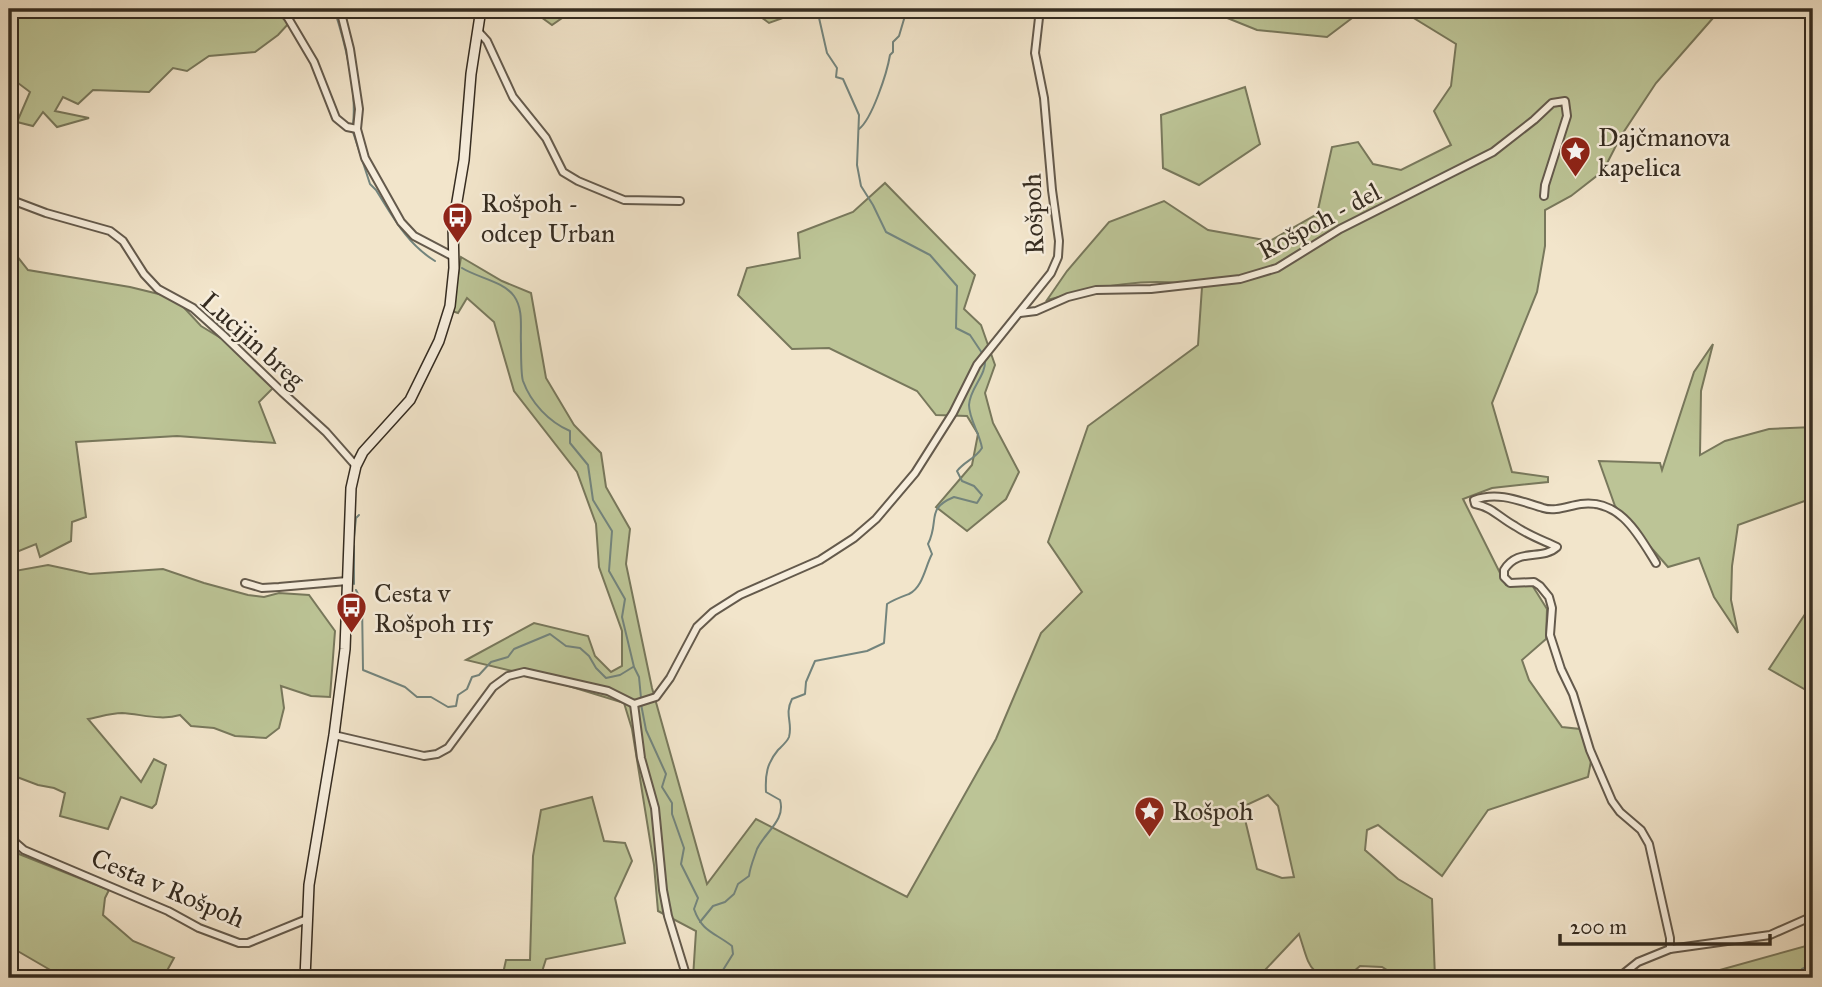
<svg xmlns="http://www.w3.org/2000/svg" width="1822" height="987" font-family="'IM FELL Great Primer',serif">
<rect width="100%" height="100%" fill="#f2e5cb"/>
<filter id="stains"><feTurbulence type="fractalNoise" baseFrequency=".00286" numOctaves="4"/><feColorMatrix values="0 0 0 0 .2 0 0 0 0 .09 0 0 0 0 .02 0 0 0 .5 -.17"/></filter>
<radialGradient id="worn" r=".72"><stop offset=".6" stop-color="#630" stop-opacity="0"/><stop offset="1" stop-color="#630" stop-opacity=".3"/></radialGradient>
<!-- green -->
<g fill="#bcc496" stroke="#78785c" stroke-width="2" fill-rule="evenodd">
<polygon points="9,9 302,9 278,35 255,52 209,56 187,71 173,68 149,92 93,90 78,104 63,97 55,111 89,118 57,127 43,112 33,126 17,122 30,92 10,77 14,66 9,59"/>
<polygon points="530,9 575,9 552,25"/>
<polygon points="750,9 808,9 769,23"/>
<polygon points="1047,9 1168,9 1081,16 1046,15"/>
<polygon points="1205,9 1364,9 1327,37 1257,30"/>
<path d="M 1399,9 L 1713,9 L 1713,18 L 1656,83 L 1621,136 L 1603,171 L 1571,196 L 1545,210 L 1545,246 L 1537,292 L 1492,403 L 1512,472 L 1548,477 L 1548,482 L 1492,488 L 1463,499 L 1506,585 L 1532,585 L 1547,609 L 1546,639 L 1522,660 L 1529,680 L 1562,727 L 1580,729 L 1591,761 L 1588,777 L 1488,810 L 1442,876 L 1378,825 L 1367,830 L 1365,850 L 1398,879 L 1432,899 L 1435,978 L 1400,978 L 1382,967 L 1360,966 L 1346,978 C 1307,978 1310,966 1299,934 L 1265,970 L 1278,978 L 693,978 L 696,931 L 658,911 L 654,865 L 632,729 L 624,703 L 546,679 L 466,660 L 534,623 L 588,636 L 595,656 L 611,672 L 622,666 L 622,631 L 599,567 L 596,524 L 577,472 L 514,391 L 494,322 L 467,298 L 458,313 L 452,311 L 461,257 L 502,281 L 531,293 L 546,378 L 574,425 L 601,453 L 606,487 L 630,529 L 626,564 L 652,688 L 707,884 L 756,819 L 907,897 L 996,739 L 1041,633 L 1082,592 L 1048,542 L 1088,426 L 1198,345 L 1202,287 C 1151,275 1096,287 1047,300 L 1067,271 L 1109,222 L 1164,201 L 1208,230 L 1270,241 L 1317,214 L 1332,147 L 1358,142 L 1373,164 L 1401,170 L 1451,145 L 1434,111 L 1451,86 L 1456,44 ZM 1268,795 L 1278,806 L 1294,877 L 1282,878 L 1257,869 L 1242,807 Z"/>
<polygon points="1245,87 1260,144 1199,185 1163,168 1161,115"/>
<polygon points="885,183 975,275 964,309 981,325 995,365 985,393 993,423 1019,472 1006,499 967,531 936,507 972,465 978,434 967,416 936,415 917,391 829,348 792,349 738,295 747,268 800,258 798,233 853,212"/>
<polygon points="9,246 28,270 130,287 175,298 201,326 224,340 273,388 259,402 275,443 177,436 76,442 86,517 72,522 71,541 40,557 36,544 9,555"/>
<polygon points="1713,344 1701,391 1700,455 1725,441 1769,429 1813,427 1813,498 1738,525 1732,566 1731,600 1738,633 1714,597 1699,558 1668,567 1615,506 1599,461 1660,463 1662,470 1694,372"/>
<path d="M 48,565 L 90,574 L 163,569 L 204,583 L 248,595 L 264,597 L 279,593 L 309,595 L 335,631 L 330,697 L 311,696 L 281,686 L 284,708 L 279,728 L 266,738 L 235,736 L 214,728 L 191,726 L 180,715 C 161,721 141,714 122,713 C 111,713 99,717 88,719 L 141,782 L 154,759 L 166,765 L 156,804 L 152,808 L 121,797 L 108,829 L 60,816 L 65,793 L 54,788 L 38,785 L 9,774 L 9,572 Z"/>
<polygon points="1813,602 1813,694 1769,669"/>
<polygon points="592,797 604,841 625,843 632,861 615,898 625,943 546,959 540,978 502,978 506,960 530,960 533,856 541,810"/>
<polygon points="9,850 109,890 105,898 103,915 133,941 174,958 163,978 61,978 52,971 9,946"/>
<polygon points="1813,944 1813,978 1690,978 1691,978"/>
</g>
<g fill="none" stroke-linecap="round" stroke-linejoin="round">
<!-- stream -->
<g stroke="#73847d" stroke-width="2">
<path d="M 334,9 C 345,42 357,90 353,124"/>
<polyline points="817,9 827,53 837,68 836,77 843,79 859,115 857,165 861,186 873,205 886,232 930,255 957,286 956,328 970,335 982,353"/>
<path d="M 859,129 C 872,119 887,73 890,55 L 893,52 L 893,42 L 899,36 L 907,9"/>
<path d="M 353,132 L 370,184 L 376,190 C 393,217 407,244 435,261"/>
<path d="M 462,268 C 478,278 503,281 514,296 C 524,310 520,329 521,344 C 521,352 521,375 523,381 C 531,403 549,422 570,431 L 570,443 L 588,465 L 593,500 L 612,531 L 609,571 L 625,599 L 622,617 L 634,667 L 639,677 L 641,698"/>
<polyline points="354,537 356,518 359,515"/>
<polyline points="354,584 354,546"/>
<polyline points="356,590 362,602 363,670 405,687 417,697 431,697 448,707 456,706 458,695 467,689 472,677 479,675 491,662 508,657 514,649 550,634 566,646 580,648 589,656 596,668 606,678 620,675 633,667"/>
<path d="M 641,704 L 646,730 L 666,774 L 662,787 L 672,803 L 672,814 L 684,848 L 681,864 L 698,898 L 694,909 C 702,932 714,932 732,946 L 733,954 L 718,978"/>
<path d="M 700,922 L 713,906 L 725,902 L 734,894 L 738,884 L 749,876 C 750,867 754,858 757,849 C 765,832 786,820 780,800 L 766,792 C 765,775 767,763 778,750 C 781,747 787,742 789,737 C 793,722 784,715 792,699 L 805,694 L 806,682 L 815,661 L 867,651 L 884,643 L 887,604 C 895,599 901,597 909,594 C 923,587 925,567 932,554 L 928,544 C 940,520 925,509 954,497 L 977,503 L 982,495 L 974,486 L 962,481 L 957,471 C 965,461 975,459 982,448 C 980,434 969,419 969,405 C 970,387 987,376 985,358"/>
<polyline points="1797,978 1802,969 1813,964"/>
</g>
<defs>
<g id="street">
<polyline points="280,9 288,18 314,62 336,118 347,127 357,129"/>
<polyline points="340,9 350,49 359,109 357,129 365,158 401,222 414,236 454,257"/>
<polyline points="478,31 487,41 513,97 546,138 563,172 578,181 624,200 680,201"/>
<polyline points="9,199 46,213 110,231 123,241 144,274 158,289 193,308 223,335 282,392 326,432 356,466"/>
<polyline points="1020,313 1036,311 1068,297 1096,290 1151,289 1240,279 1277,268 1340,229 1493,152 1534,120 1552,103 1565,101 1567,116 1545,185 1544,196"/>
<path d="M 1656,563 C 1638,534 1620,499 1581,504 C 1568,506 1555,512 1543,508 C 1520,501 1498,491 1474,500 L 1475,504 C 1492,507 1500,518 1515,526 C 1528,535 1542,540 1557,547 C 1542,561 1518,547 1504,570 L 1504,577 L 1510,583 L 1534,582 L 1540,586 L 1549,597 L 1552,608 L 1550,635 L 1561,669 L 1573,694 L 1590,750 L 1612,801 L 1620,812 L 1641,830 L 1649,844 L 1670,938 L 1670,949"/>
<polyline points="245,583 262,588 279,587 347,581"/>
<polyline points="634,704 656,697 670,678 697,627 713,612 740,595 820,560 854,538 876,519 915,473 953,413 977,365 1051,273 1058,257 1059,241 1052,190 1044,98 1035,53 1040,9"/>
<polyline points="634,704 641,758 655,808 663,890 668,916 687,978"/>
<polyline points="334,735 424,756 437,754 448,748 493,687 508,676 524,672 608,691 634,704"/>
<polyline points="9,837 24,850 168,911 199,928 239,943 248,943 307,919"/>
<polyline points="1618,978 1638,962 1670,949 1770,935 1813,916"/>
</g>
<polyline id="secondary" points="305,978 309,885 334,735 345,649 351,488 356,466 363,452 410,400 439,341 450,306 454,268 453,225 464,160 471,74 481,9"/>
</defs>
<!-- street casing -->
<use href="#street" stroke="#645a4c" stroke-width="10"/>
<!-- secondary casing -->
<use href="#secondary" stroke="#352c21" stroke-width="12"/>
<!-- street -->
<use href="#street" stroke="#f7eedd" stroke-width="6"/>
<!-- secondary -->
<use href="#secondary" stroke="#f7eedd" stroke-width="9"/>
</g>
<!-- icons -->
<defs>
<symbol id="sight-pin" viewBox="-11 -11 22 30"><path d="M0 17L-7.5 6A9.5 9.5 0 1 1 7.5 6Z" fill="#8f2418" stroke="#f7eedd"/><path d="M0-6L1.8-2.2L6-1.7L2.9 1.2L3.7 5.4L0 3.3L-3.7 5.4L-2.9 1.2L-6-1.7L-1.8-2.2Z" fill="#fff"/></symbol>
<symbol id="bus-pin" viewBox="-11 -11 22 30"><path d="M0 17L-7.5 6A9.5 9.5 0 1 1 7.5 6Z" fill="#8f2418" stroke="#f7eedd"/><path d="M-5-6H5V4H4V6H2V4H-2V6H-4V4H-5ZM-3.5-4V0h7V-4ZM-3.5 1.2v1.5H-2V1.2ZM2 1.2v1.5H3.5V1.2Z" fill="#fff"/></symbol>
</defs>
<g fill-rule="evenodd">
<use href="#sight-pin" x="1558" y="134" width="35" height="47"/>
<use href="#bus-pin" x="440" y="200" width="35" height="47"/>
<use href="#bus-pin" x="334" y="590" width="35" height="47"/>
<use href="#sight-pin" x="1132" y="794" width="35" height="47"/>
</g>
<g text-anchor="middle" dominant-baseline="central" stroke-width="5" stroke-linejoin="round" paint-order="stroke">
<!-- poi labels -->
<g font-size="26" fill="#352c21" stroke="#f7eedd" text-anchor="start">
<text x="1598" y="137">Dajčmanova<tspan x="1598" dy="30">kapelica</tspan></text>
<text x="481" y="203">Rošpoh -<tspan x="481" dy="30">odcep Urban</tspan></text>
<text x="374" y="593">Cesta v<tspan x="374" dy="30">Rošpoh 115</tspan></text>
<text x="1172" y="811">Rošpoh</text>
</g>
<!-- street labels -->
<g font-size="26" fill="#352c21" stroke="#f7eedd">
<text transform="translate(1033 214) rotate(-92)">Rošpoh</text>
<text transform="translate(1319 221) rotate(-28)">Rošpoh - del</text>
<text transform="translate(253 340) rotate(42)">Lucijin breg</text>
<text transform="translate(168 888) rotate(23)">Cesta v Rošpoh</text>
</g>
</g>
<!-- margin -->
<rect width="1822" height="987" fill="none" stroke="#f2e5cb" stroke-width="35"/>
<rect x="10" y="10" width="1801" height="966" fill="none" stroke="#352c21" stroke-width="3.5"/>
<rect x="18" y="18" width="1787" height="952" fill="none" stroke="#352c21" stroke-width="2"/>
<!-- scale -->
<path d="M1560 934v10h210v-10" fill="none" stroke="#352c21" stroke-width="3.5"/>
<text x="1570" y="934" font-size="21" fill="#352c21" stroke="#f7eedd" stroke-width="5" paint-order="stroke">200 m</text>
<rect width="100%" height="100%" filter="url(#stains)"/>
<rect width="100%" height="100%" fill="url(#worn)"/>
</svg>
